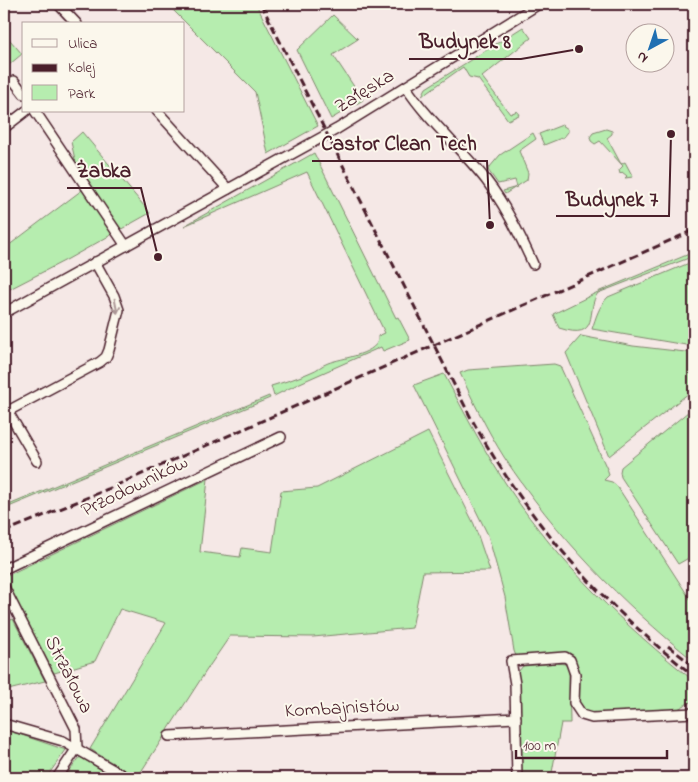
<svg xmlns="http://www.w3.org/2000/svg" width="698" height="782" font-family="'Indie Flower',sans-serif">
<rect width="100%" height="100%" fill="#f5e8e6"/>
<filter id="ink" filterUnits="userSpaceOnUse"><feTurbulence type="fractalNoise" baseFrequency=".02" numOctaves="2"/><feDisplacementMap in="SourceGraphic" scale="10" xChannelSelector="R" yChannelSelector="G"/><feConvolveMatrix kernelMatrix="1 2 1 2 8 2 1 2 1" color-interpolation-filters="sRGB"/></filter>
<g filter="url(#ink)">
<!-- green -->
<g fill="#b6edaf" stroke="#80866d">
<polygon points="167,4 256,4 318,126 268,154 255,92"/>
<polygon points="333,15 358,39 333,55 363,100 331,119 297,50"/>
<polygon points="523,27 531,38 482,77 510,114 517,111 519,115 508,120 478,79 469,77 463,67 422,96 426,88"/>
<polygon points="4,33 22,54 4,69"/>
<polygon points="562,125 568,129 568,132 564,137 544,145 539,134"/>
<polygon points="606,129 612,131 612,134 607,138 621,164 625,162 633,177 625,178 627,176 622,172 620,174 619,170 623,166 600,141 595,144 591,141 590,137 593,133"/>
<polygon points="82,132 150,213 68,259 4,292 4,249 82,190 71,142"/>
<polygon points="533,133 536,139 519,151 528,173 527,180 505,194 503,191 517,187 515,180 498,184 488,170 489,168 500,155"/>
<path d="M 314,153 L 396,318 L 398,317 L 410,340 L 383,351 L 381,347 L 300,383 L 274,396 L 271,386 C 284,382 298,378 311,372 C 317,370 322,365 328,363 C 341,358 381,354 378,336 L 385,333 L 307,172 L 184,226 Z"/>
<path d="M 694,252 L 694,256 L 598,293 C 585,309 602,342 559,328 L 553,314 L 600,291 Z"/>
<path d="M 694,261 L 694,343 L 686,345 L 592,329 C 596,317 599,306 608,297 Z"/>
<polygon points="581,336 633,346 694,353 694,389 609,456 566,353"/>
<path d="M 554,364 L 560,366 L 608,471 L 609,475 L 604,480 L 612,482 L 617,486 L 694,605 L 694,661 C 621,602 556,536 504,457 C 487,430 473,401 460,373 L 468,370 Z"/>
<path d="M 444,374 C 465,414 485,453 510,490 C 560,565 625,626 694,681 L 694,702 L 692,701 L 678,709 L 592,715 L 585,712 L 578,705 L 570,655 L 562,653 L 520,657 L 516,656 L 514,651 L 505,597 L 488,535 L 414,385 Z"/>
<polygon points="269,396 270,398 4,509 4,507"/>
<polygon points="694,407 694,555 678,564 621,477 620,472 621,467"/>
<polygon points="428,432 474,524 490,571 423,572 412,628 313,637 230,636 208,668 137,778 90,749 166,623 120,609 95,661 51,674 4,577 208,479 200,552 240,557 242,548 272,552 281,491 317,488"/>
<polygon points="13,619 45,681 4,691 4,623"/>
<polygon points="557,663 565,664 569,669 570,723 561,723 551,778 520,778 518,672 523,666"/>
<polygon points="4,729 66,750 46,778 4,778"/>
<polygon points="80,757 115,778 64,778"/>
</g>
<g fill="none" stroke-linecap="round" stroke-linejoin="round">
<defs>
<g id="minor">
<polyline points="58,4 77,24"/>
<polyline points="14,81 24,94"/>
<path d="M 406,87 C 429,122 461,148 486,180 C 506,206 520,235 533,264"/>
<polyline points="35,111 126,246"/>
<polyline points="157,111 228,189"/>
<polyline points="4,128 26,111"/>
<polyline points="4,313 337,129 539,4"/>
<polyline points="4,405 37,461"/>
<polyline points="8,411 100,362 106,357 109,350 119,310 114,296 95,262"/>
<polyline points="4,569 281,437"/>
<polyline points="4,587 76,729 77,748 57,778"/>
<polyline points="4,724 63,741 127,778"/>
<polyline points="169,736 516,718"/>
<polyline points="517,778 515,684 511,661 565,657 570,660 575,674 574,703 582,715 592,718 694,713"/>
</g>
</defs>
<!-- minor casing -->
<use href="#minor" stroke="#4a1f2b" stroke-width="12"/>
<!-- minor -->
<use href="#minor" stroke="#fbf7ec" stroke-width="9"/>
<!-- rail -->
<g stroke="#4a1f2b" stroke-width="3" stroke-dasharray="8 4" stroke-linecap="butt">
<path d="M 261,4 L 471,418 C 531,526 598,600 694,676"/>
<polyline points="4,532 108,489 694,230"/>
<polyline points="668,646 694,666"/>
</g>
</g>
<!-- one-way arrows -->
<defs><path id="oneway-shaft" d="M-6 0H5M1.5-3L5.5 0L1.5 3" fill="none" stroke-width="1.6" stroke-linecap="round" stroke-linejoin="round" transform="scale(1.25)"/></defs>
<use stroke="#ab9695" href="#oneway-shaft" transform="translate(116 306) rotate(79)"/>
</g>
<g text-anchor="middle" dominant-baseline="central" stroke-width="4" stroke-linejoin="round" paint-order="stroke">
<!-- street labels -->
<g font-size="20" fill="#4a1f2b" stroke="#fbf7ec">
<text transform="translate(365 92) rotate(-32)">Załęska</text>
<text transform="translate(135 487) rotate(-26)">Przodowników</text>
<text transform="translate(68 675) rotate(63)">Strzałowa</text>
<text transform="translate(342 709) rotate(-3)">Kombajnistów</text>
</g>
</g>
<!-- callouts -->
<path fill="none" stroke="#4a1f2b" stroke-width="2" d="M579 49L521 59H409M490 225L487 161H312M158 257L141 188H67M671 134L669 216H556"/>
<g fill="#4a1f2b" stroke="#fbf7ec" stroke-width="2">
<circle cx="579" cy="49" r="5"/>
<circle cx="490" cy="225" r="5"/>
<circle cx="158" cy="257" r="5"/>
<circle cx="671" cy="134" r="5"/>
</g>
<g font-size="21" text-anchor="middle" font-weight="bold" fill="#4a1f2b" stroke="#fbf7ec" stroke-width="4" stroke-linejoin="round" paint-order="stroke">
<text x="465" y="48">Budynek 8</text>
<text x="399" y="150">Castor Clean Tech</text>
<text x="104" y="177">Żabka</text>
<text x="612" y="206">Budynek 7</text>
</g>
<!-- margin -->
<rect width="698" height="782" fill="none" stroke="#fbf7ec" stroke-width="20"/>
<rect x="10" y="10" width="678" height="762" fill="none" stroke="#4a1f2b" stroke-width="2" filter="url(#ink)"/>
<!-- legend -->
<rect x="22" y="22" width="162" height="90" fill="#fbf7ec" stroke="#b4a19f"/>
<rect x="32" y="39" width="25" height="8" fill="#fbf7ec" stroke="#b4a19f"/>
<text x="68" y="48" font-size="15" fill="#4a1f2b">Ulica</text>
<rect x="32" y="64" width="25" height="8" fill="#4a1f2b" stroke="#b4a19f"/>
<text x="68" y="72" font-size="15" fill="#4a1f2b">Kolej</text>
<rect x="32" y="85" width="25" height="15" fill="#b6edaf" stroke="#b4a19f"/>
<text x="68" y="98" font-size="15" fill="#4a1f2b">Park</text>
<!-- north arrow -->
<g transform="translate(650 48) rotate(220)"><circle r="24" fill="#fbf7ec" stroke="#b4a19f"/>
<path d="M0-4L9 19L0 12L-9 19Z" fill="#1f6fb2"/>
<text y="-8" font-size="14" font-weight="bold" text-anchor="middle" fill="#4a1f2b">N</text>
</g>
<!-- scale -->
<path d="M516 750v8h151v-8" fill="none" stroke="#4a1f2b" stroke-width="2.5"/>
<text x="523" y="750" font-size="15" fill="#4a1f2b" stroke="#fbf7ec" stroke-width="4" paint-order="stroke">100 m</text>
</svg>
